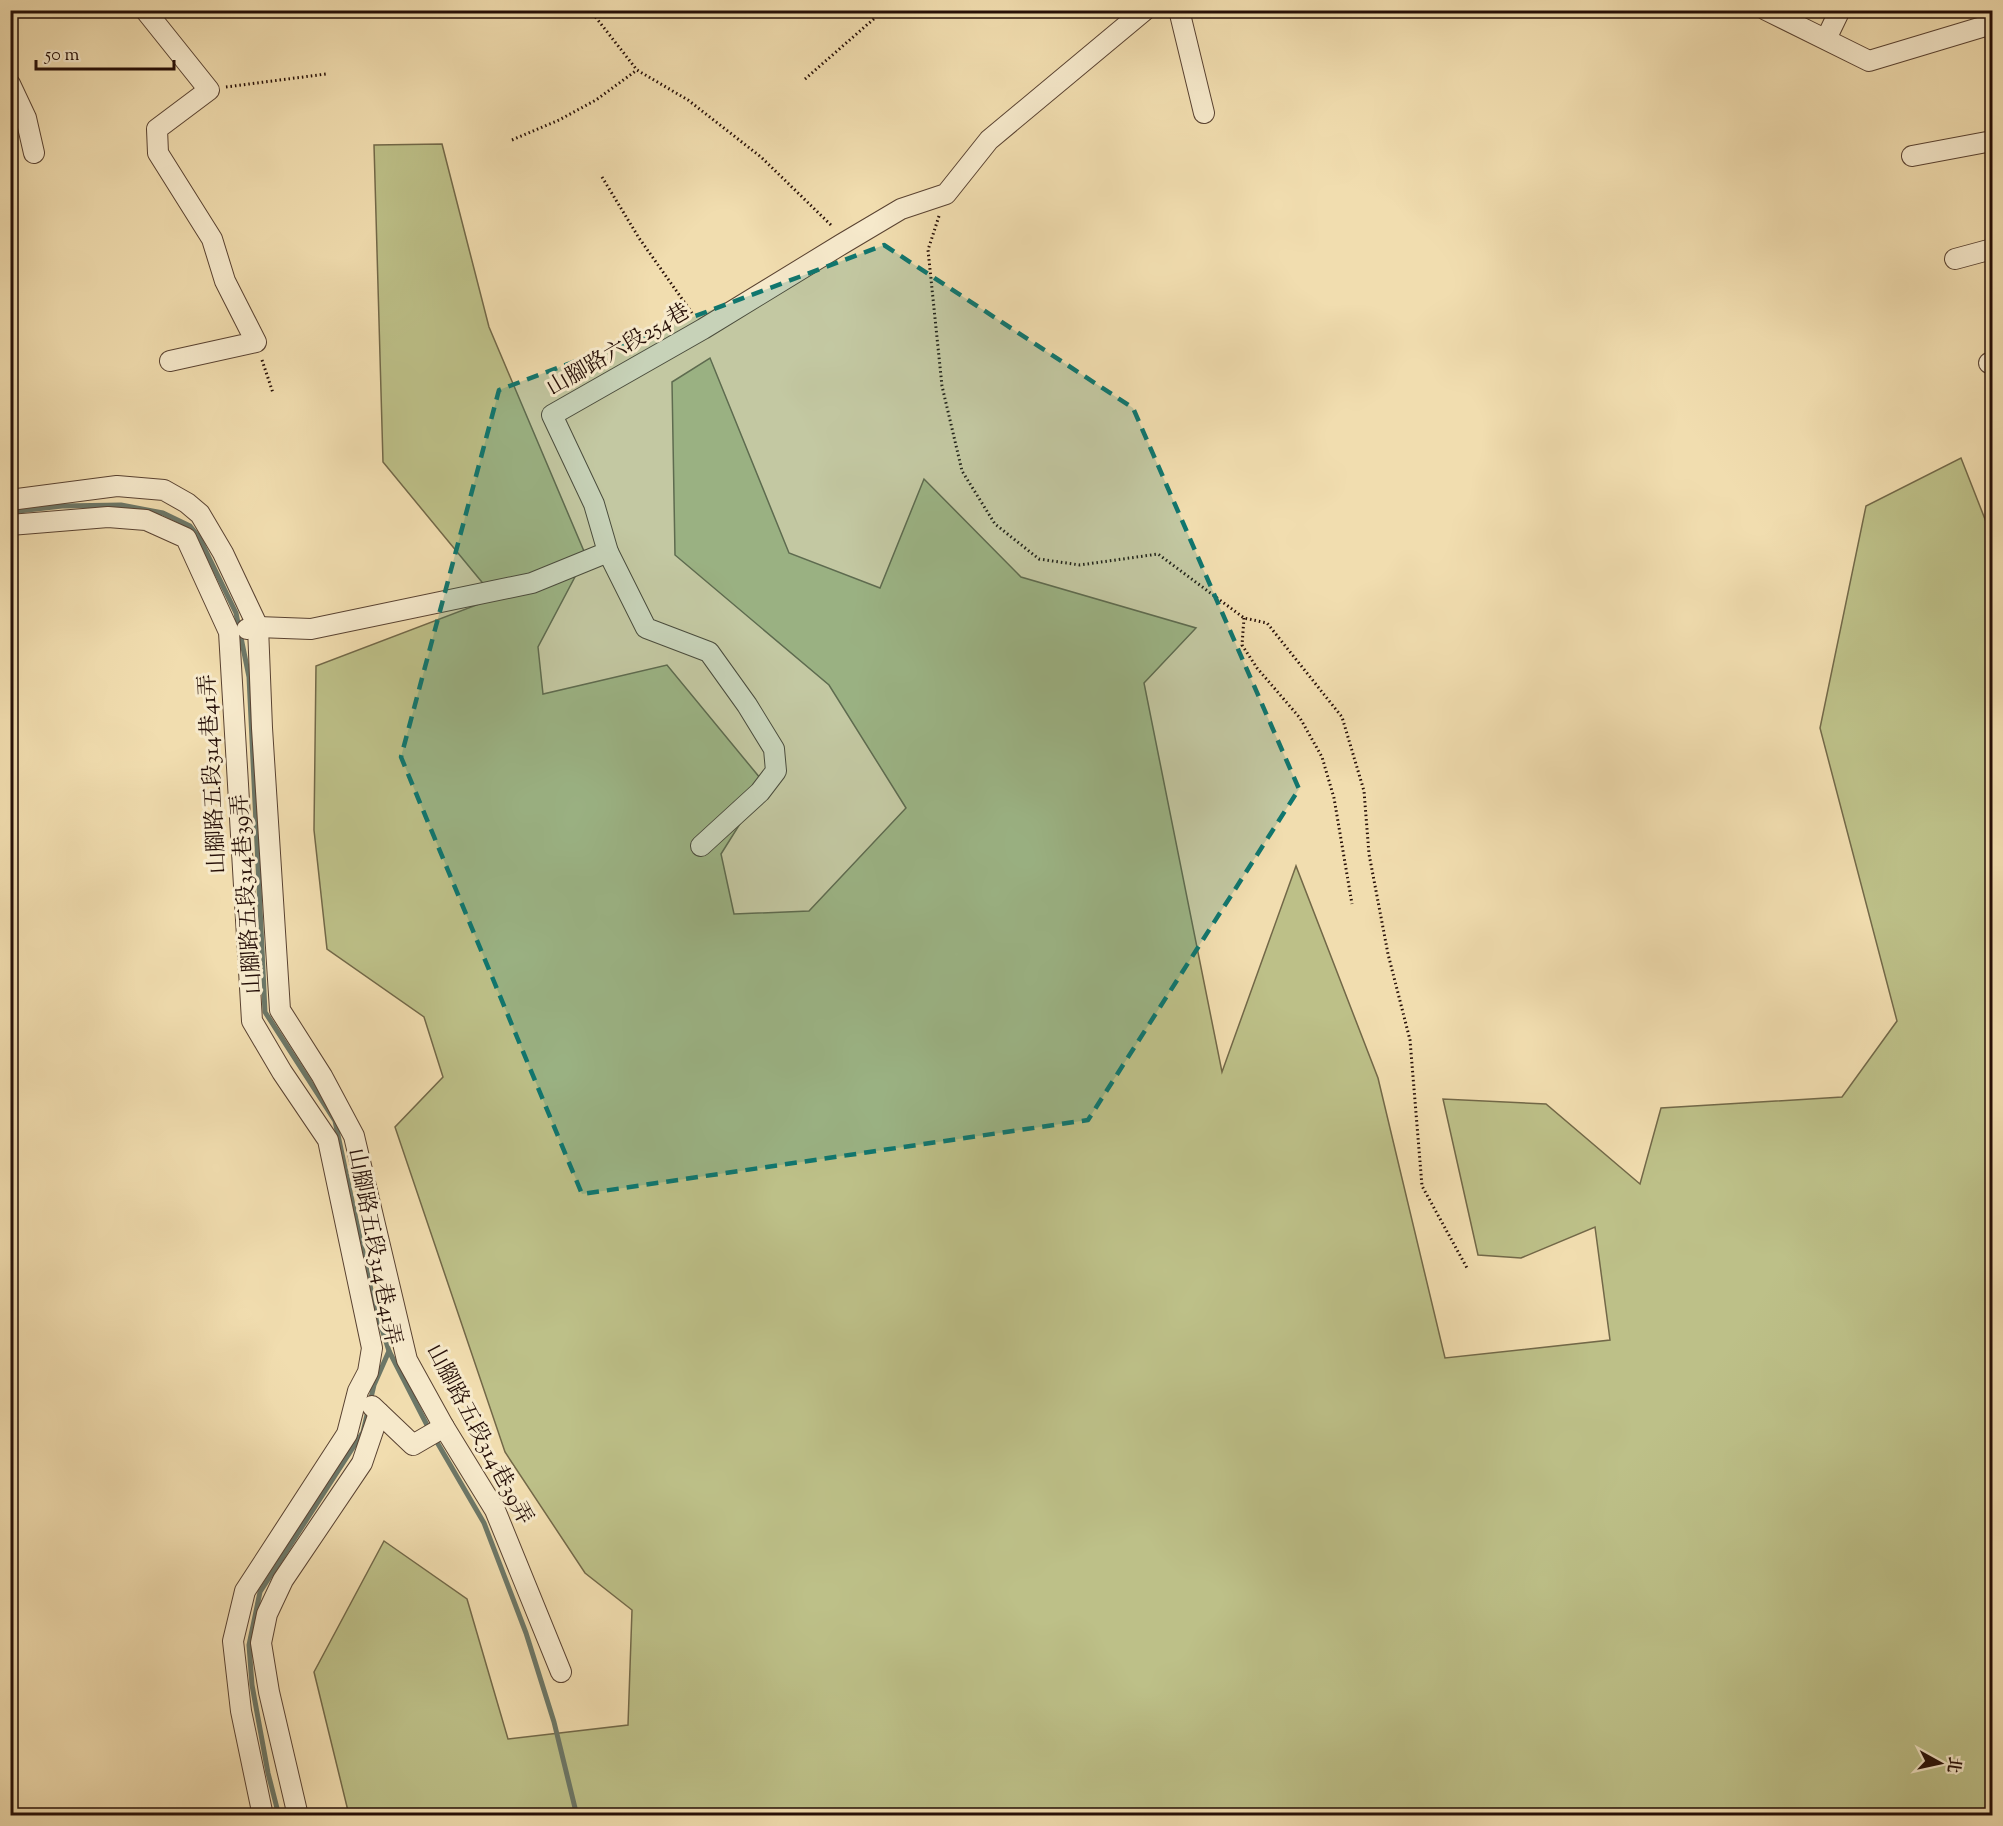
<svg xmlns="http://www.w3.org/2000/svg" width="2003" height="1826" font-family="'Sorts Mill Goudy','Noto Serif TC',serif">
<rect width="100%" height="100%" fill="#f1ddaf"/>
<filter id="stains"><feTurbulence type="fractalNoise" baseFrequency=".00333" numOctaves="4"/><feColorMatrix values="0 0 0 0 .2 0 0 0 0 .09 0 0 0 0 .02 0 0 0 .5 -.17"/></filter>
<radialGradient id="worn" r=".72"><stop offset=".6" stop-color="#630" stop-opacity="0"/><stop offset="1" stop-color="#630" stop-opacity=".3"/></radialGradient>
<!-- green -->
<polygon fill="#bdc088" stroke="#726848" stroke-width="1.5" points="442,144 489,327 586,556 538,647 543,694 667,665 765,784 721,854 734,914 809,911 906,808 829,685 675,555 672,382 710,358 789,553 880,588 924,479 1021,577 1196,628 1144,683 1222,1072 1296,866 1378,1078 1445,1358 1610,1340 1595,1227 1521,1258 1478,1255 1443,1099 1546,1104 1640,1184 1661,1108 1842,1097 1897,1021 1820,728 1866,506 1961,458 1992,537 1992,1815 349,1815 314,1672 384,1541 467,1599 508,1739 628,1725 632,1610 585,1573 505,1452 395,1127 443,1077 424,1017 327,949 314,830 316,666 495,598 383,462 374,145"/>
<g fill="none" stroke-linecap="round" stroke-linejoin="round">
<!-- stream -->
<g stroke="#6c7767" stroke-width="5">
<polyline points="10,512 62,506 121,505 163,513 190,526 199,537 236,613 249,677 265,1012 335,1121 374,1304 389,1351 374,1385 363,1432 260,1592 249,1645 252,1685 268,1773 279,1816"/>
<polyline points="389,1351 429,1429"/>
<polyline points="434,1437 484,1523 526,1633 554,1722 577,1816"/>
</g>
<defs>
<g id="minor">
<polyline points="145,10 209,90 157,129 158,153 212,239 225,281 256,342 170,361"/>
<polyline points="1179,10 1204,113"/>
<polyline points="1766,10 1869,61 1992,24"/>
<polyline points="1826,39 1840,10"/>
<polyline points="10,84 26,118 34,153"/>
<polyline points="1912,156 1992,141"/>
<polyline points="1955,259 1992,249"/>
<polyline points="1989,363 1992,363"/>
<polyline points="10,500 117,486 164,490 187,503 200,514 223,553 258,627 262,728 280,1010 322,1076 354,1136 407,1360 444,1427 495,1510 561,1672"/>
<polyline points="10,525 108,517 146,520 186,538 229,632 252,1021 282,1072 328,1140 372,1348 368,1372 358,1391 347,1434 245,1591 233,1641 241,1711 263,1816"/>
<polyline points="247,629 258,627 311,629 532,583 608,552"/>
<polyline points="701,846 760,792 776,771 774,749 747,705 709,652 646,628 608,552 594,504 552,415 703,329 842,244 901,209 946,194 989,140 1145,10"/>
<polyline points="372,1406 413,1445 444,1427"/>
<polyline points="298,1816 269,1692 261,1643 267,1614 283,1580 362,1463 379,1413"/>
</g>
</defs>
<!-- minor casing -->
<use href="#minor" stroke="#594231" stroke-width="22"/>
<!-- path -->
<g stroke="#260f07" stroke-width="3" stroke-dasharray="1.5 3" stroke-linecap="butt">
<polyline points="590,10 637,70 688,100 761,157 833,227"/>
<polyline points="805,79 884,10"/>
<polyline points="226,87 326,74"/>
<polyline points="512,140 559,120 596,100 637,70"/>
<polyline points="602,177 639,238 692,313"/>
<polyline points="939,216 928,250 942,386 962,471 995,524 1039,559 1080,565 1158,554 1244,618 1267,623 1342,717 1364,791 1369,854 1388,954 1410,1040 1422,1186 1467,1268"/>
<polyline points="262,360 273,393"/>
<polyline points="1244,618 1242,645 1257,668 1300,718 1322,757 1334,798 1352,904"/>
</g>
<!-- minor -->
<use href="#minor" stroke="#f6e9cb" stroke-width="20"/>
</g>
<!-- marked area -->
<path fill="#0f766e" fill-opacity="0.2" stroke="#0f766e" stroke-width="4.5" stroke-dasharray="12 8" stroke-linejoin="round" d="M 884,245 L 1133,408 L 1299,789 L 1088,1120 L 582,1194 L 401,757 L 499,390 Z"/>
<g text-anchor="middle" dominant-baseline="central" stroke-width="6" stroke-linejoin="round" paint-order="stroke">
<!-- street labels -->
<g font-size="22" fill="#260f07" stroke="#f6e9cb">
<text transform="translate(619 351) rotate(-30)">山腳路六段254巷</text>
<text transform="translate(214 774) rotate(-93)">山腳路五段314巷41弄</text>
<text transform="translate(248 894) rotate(-94)">山腳路五段314巷39弄</text>
<text transform="translate(373 1247) rotate(79)">山腳路五段314巷41弄</text>
<text transform="translate(478 1435) rotate(62)">山腳路五段314巷39弄</text>
</g>
</g>
<!-- margin -->
<rect width="2003" height="1826" fill="none" stroke="#f1ddaf" stroke-width="36"/>
<rect x="12" y="12" width="1979" height="1802" fill="none" stroke="#260f07" stroke-width="3"/>
<rect x="18" y="18" width="1967" height="1790" fill="none" stroke="#260f07" stroke-width="1.5"/>
<!-- north arrow -->
<g transform="translate(1940 1763) rotate(98)" stroke="#f6e9cb" stroke-width="4.5" paint-order="stroke">
<path d="M0-4.5L10 22L0 15L-10 22Z" fill="#260f07"/>
<text y="-9" font-size="16" font-weight="bold" text-anchor="middle" fill="#260f07">北</text>
</g>
<!-- scale -->
<path d="M36 60v9h138v-9" fill="none" stroke="#260f07" stroke-width="3"/>
<text x="45" y="60" font-size="18" fill="#260f07" stroke="#f6e9cb" stroke-width="4.5" paint-order="stroke">50 m</text>
<rect width="100%" height="100%" filter="url(#stains)"/>
<rect width="100%" height="100%" fill="url(#worn)"/>
</svg>
